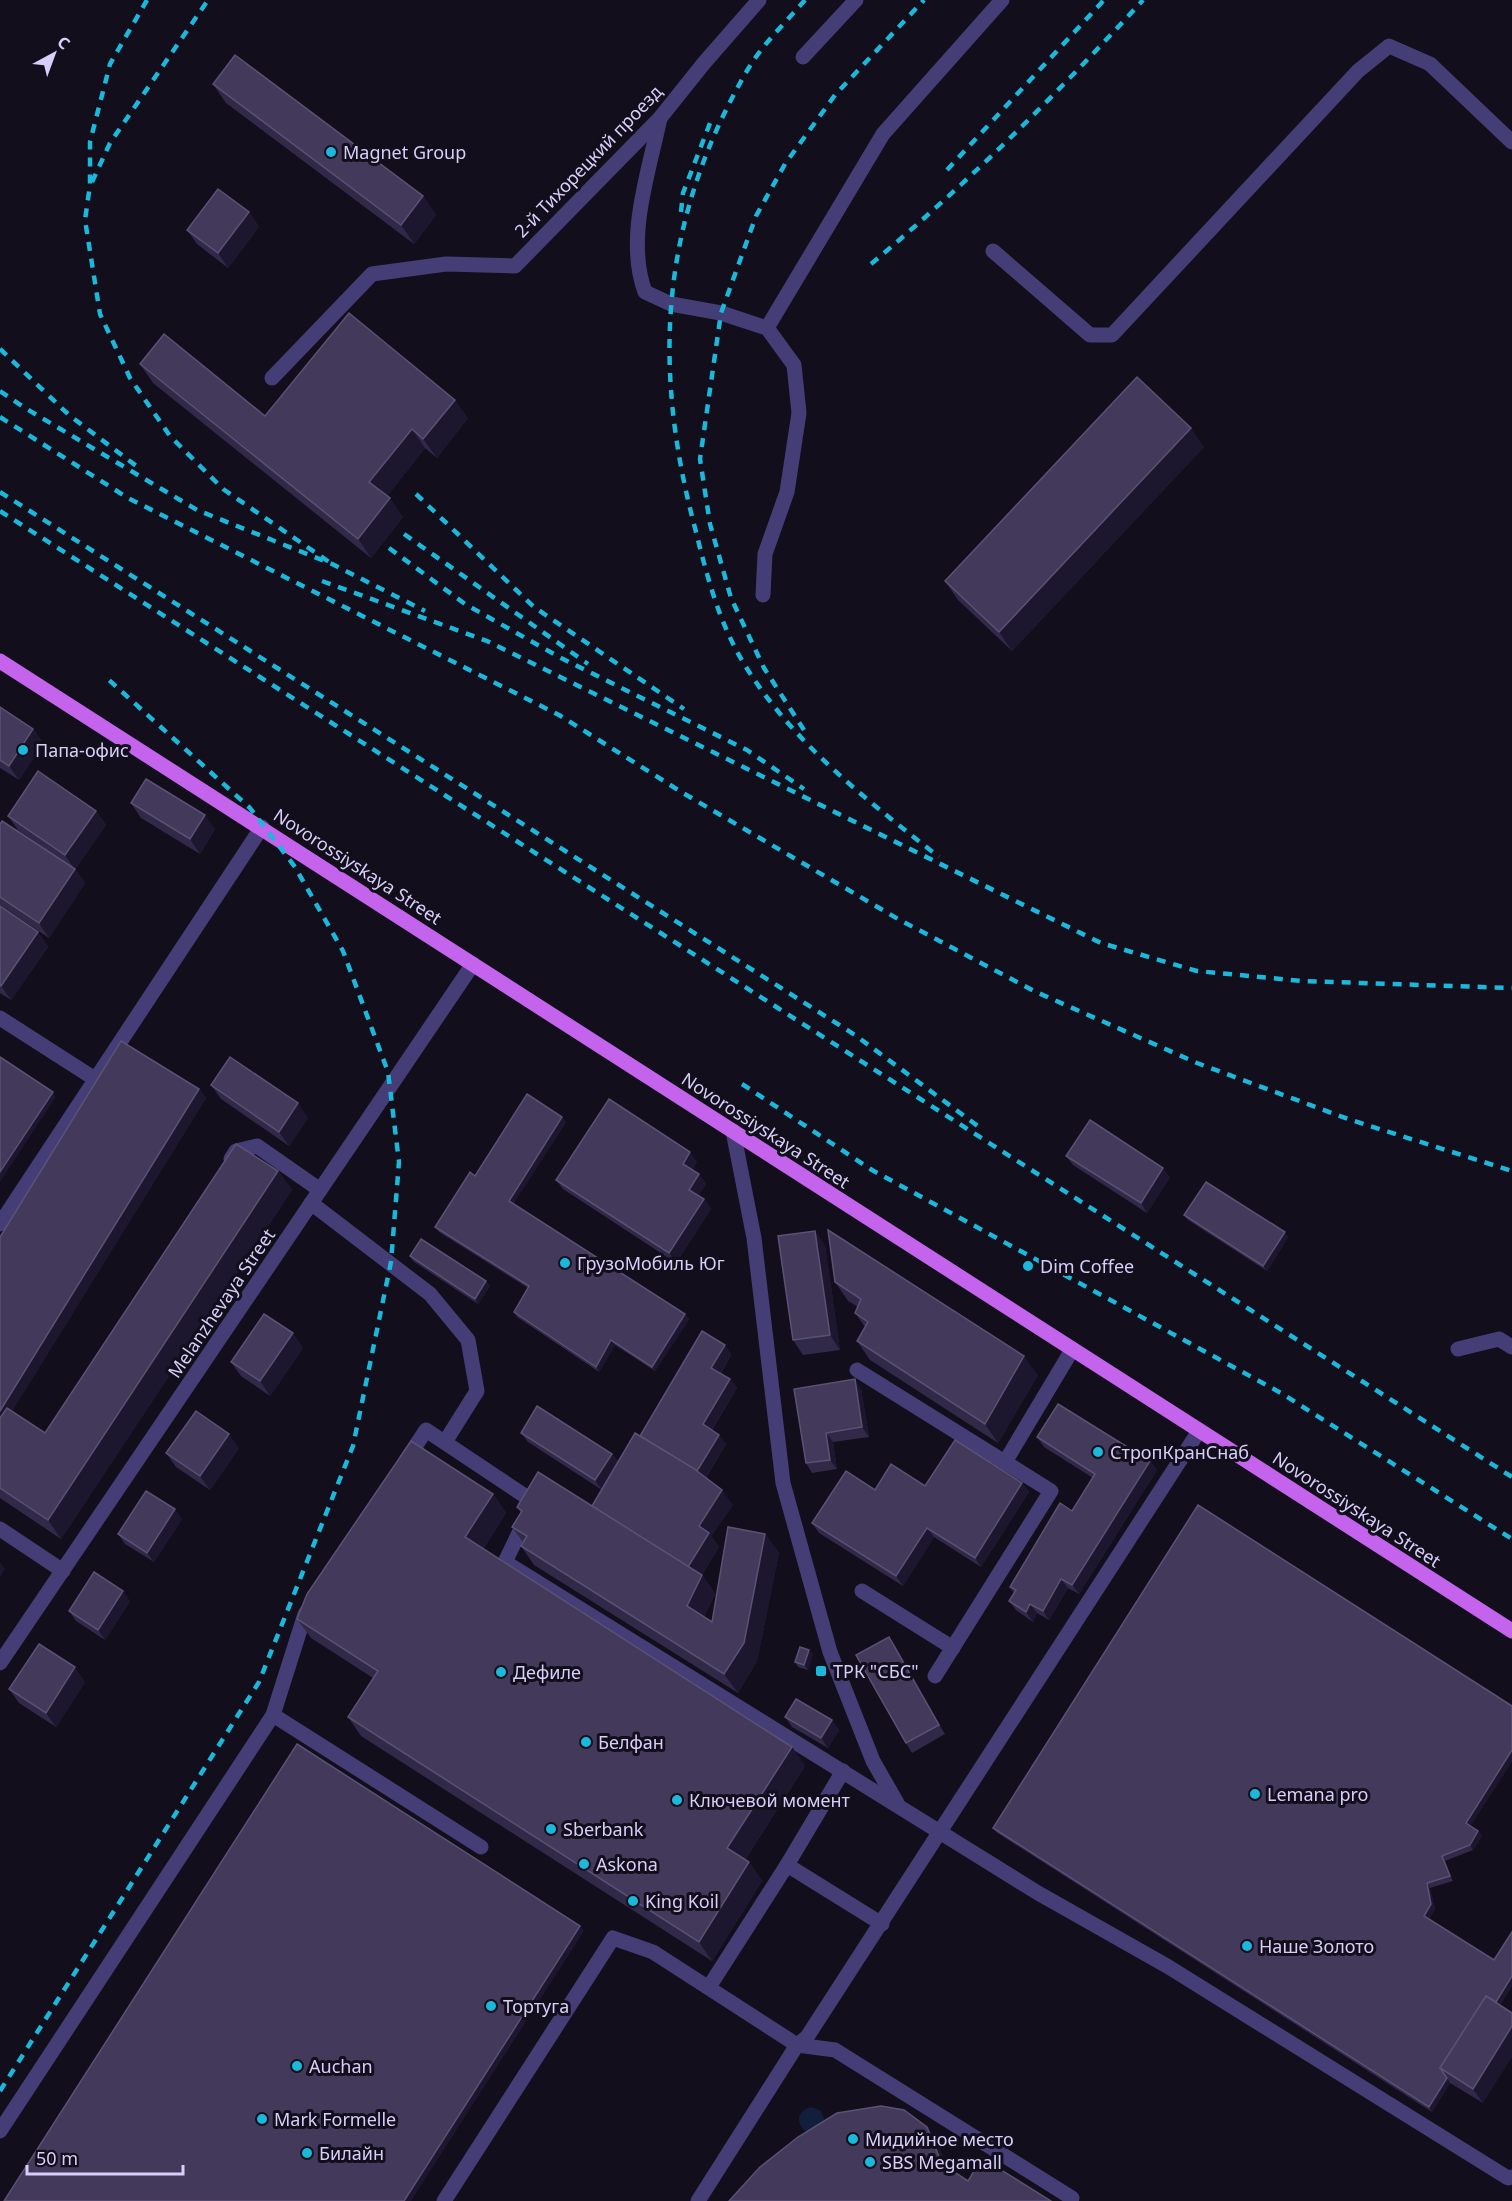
<svg xmlns="http://www.w3.org/2000/svg" width="1512" height="2201" font-family="'Noto Sans',sans-serif">
<rect width="100%" height="100%" fill="#120e1c"/>
<!-- water -->
<path fill="#121f3c" d="M 812,2107 L 821,2111 L 825,2121 L 806,2132 C 795,2123 797,2110 812,2107 Z"/>
<g fill="none" stroke-linecap="round" stroke-linejoin="round">
<!-- minor -->
<g stroke="#453e76" stroke-width="15">
<polyline points="803,57 856,0"/>
<path d="M 660,118 C 649,172 625,238 645,292 L 671,304 L 721,313 L 767,328 L 794,365 L 799,413 L 787,492 L 765,554 L 763,595"/>
<polyline points="993,251 1090,335 1112,335 1358,71 1389,46 1430,64 1512,142"/>
<polyline points="767,328 883,134 1002,0"/>
<polyline points="272,378 372,274 446,264 515,266 660,118 704,63 759,0"/>
<polyline points="0,1018 95,1079"/>
<polyline points="733,1131 754,1238 783,1483 830,1652 873,1761 897,1803"/>
<polyline points="231,1159 236,1151 257,1146 320,1190"/>
<polyline points="311,1203 430,1294 468,1340 477,1391 445,1442"/>
<polyline points="0,1224 262,827"/>
<polyline points="1458,1349 1499,1339 1512,1347"/>
<polyline points="857,1370 1051,1491 935,1676"/>
<polyline points="405,1462 426,1430 534,1502 505,1562 1038,1893 1167,1966 1508,2178 1512,2177"/>
<polyline points="1005,1462 1072,1350"/>
<polyline points="0,1529 63,1571"/>
<polyline points="862,1591 953,1648"/>
<polyline points="0,1663 473,964"/>
<polyline points="273,1715 481,1847"/>
<polyline points="787,1865 843,1771"/>
<polyline points="709,1987 787,1865 882,1924"/>
<polyline points="0,2131 273,1715 305,1614 310,1607"/>
<polyline points="444,2201 613,1938 653,1952 797,2045 835,2050 1072,2198"/>
<polyline points="698,2201 797,2045 807,2037 1199,1431"/>
</g>
<!-- major -->
<polyline stroke="#c463ec" stroke-width="15" points="0,661 1512,1631"/>
<!-- rail -->
<g stroke="#1ab8da" stroke-width="4.5" stroke-dasharray="9 8" stroke-linecap="butt">
<polyline points="147,0 110,64 90,142 90,185 85,220 100,314 130,378 170,436 223,489 332,564"/>
<path d="M 805,0 C 786,22 763,44 748,69 C 661,218 651,363 695,528 C 707,576 719,624 746,667 C 795,745 868,801 939,857"/>
<polyline points="947,170 1104,0"/>
<polyline points="92,182 110,143 208,0"/>
<polyline points="681,212 683,193 712,118"/>
<path d="M 871,264 C 970,181 1056,95 1143,0"/>
<polyline points="0,349 69,415 139,468"/>
<polyline points="0,391 25,408 197,510 332,564 425,611"/>
<polyline points="0,417 128,498 559,715 683,793 898,919 1034,991 1197,1063 1348,1119 1512,1171"/>
<polyline points="0,492 855,1035 979,1127"/>
<polyline points="416,494 534,607 684,709"/>
<polyline points="0,511 1512,1477"/>
<polyline points="404,534 588,664"/>
<polyline points="389,548 465,604 561,658 747,750 804,789"/>
<polyline points="322,581 487,641 1101,943 1197,971 1302,981 1512,988"/>
<polyline points="804,730 764,668 731,598 710,524 700,459 721,313 756,216 785,164 835,95 924,0"/>
<polyline points="742,1084 872,1170 1281,1393 1512,1539"/>
<polyline points="0,2091 259,1682 353,1446 391,1262 399,1162 388,1072 343,951 295,867 250,808 109,680"/>
</g>
</g>
<!-- wall -->
<g fill="#312948">
<polygon points="213,84 423,196 436,215 414,244 226,103"/>
<polygon points="249,212 259,227 228,268 197,244 187,230"/>
<polygon points="140,364 265,416 468,418 437,458 425,448 387,496 403,517 371,558 153,383"/>
<polygon points="1204,447 1012,651 958,600 945,581"/>
<polygon points="0,707 33,729 43,743 19,780 0,768"/>
<polygon points="131,803 215,829 200,854 141,818"/>
<polygon points="96,811 106,825 75,869 85,883 49,938 0,905 0,824 67,864 18,830 8,816"/>
<polygon points="0,906 38,932 48,947 11,1000 0,993"/>
<polygon points="211,1085 308,1118 289,1146 221,1099"/>
<polygon points="199,1089 206,1098 12,1411 45,1433 278,1171 292,1190 61,1539 0,1498 0,1237"/>
<polygon points="566,1122 513,1204 685,1314 689,1319 655,1371 615,1345 599,1372 517,1317 514,1312 528,1288 439,1232 435,1227 475,1176"/>
<polygon points="1066,1156 1170,1177 1147,1213 1073,1165"/>
<polygon points="697,1162 692,1170 699,1174 706,1184 698,1196 704,1199 711,1209 676,1263 563,1189 556,1180"/>
<polygon points="1184,1215 1288,1237 1267,1271 1188,1220"/>
<polygon points="825,1245 840,1350 803,1355 793,1340"/>
<polygon points="410,1256 486,1281 490,1286 478,1304 413,1261"/>
<polygon points="835,1282 1038,1375 998,1443 870,1360 857,1341 865,1327 855,1313 858,1307 848,1301"/>
<polygon points="725,1345 731,1355 721,1373 730,1379 737,1388 712,1430 726,1444 706,1478 733,1505 711,1536 719,1547 702,1575 715,1594 704,1617 712,1622 765,1534 779,1553 757,1661 738,1693 534,1565 521,1546 523,1542 512,1527 521,1513 517,1507 592,1506 602,1490 528,1442 521,1433 612,1454 618,1462 640,1436"/>
<polygon points="303,1348 270,1396 241,1376 231,1362"/>
<polygon points="794,1389 861,1389 869,1437 833,1442 837,1469 812,1473 806,1463"/>
<polygon points="1037,1437 1150,1461 1157,1470 1079,1594 1068,1588 1049,1620 1037,1613 1033,1622 1016,1610 1009,1601 1014,1593 1010,1587 1072,1511 1093,1478 1044,1447"/>
<polygon points="239,1448 210,1490 176,1467 166,1453"/>
<polygon points="1022,1483 1029,1492 981,1567 934,1537 903,1586 819,1533 812,1523 875,1490 925,1486"/>
<polygon points="493,1494 506,1513 483,1549 792,1747 805,1766 745,1860 749,1862 762,1881 712,1961 361,1736 348,1717 373,1678 311,1638 297,1619"/>
<polygon points="182,1519 154,1562 125,1544 118,1534"/>
<polygon points="130,1601 105,1640 76,1621 69,1611"/>
<polygon points="889,1637 896,1647 945,1734 912,1753 906,1743"/>
<polygon points="813,1654 808,1670 798,1667 795,1662"/>
<polygon points="85,1682 56,1727 19,1703 9,1689"/>
<polygon points="1512,1706 1512,1761 1470,1826 1478,1831 1482,1836 1473,1850 1445,1861 1453,1881 1430,1888 1435,1909 1429,1919 1494,1960 1512,1932 1512,1986 1500,2005 1483,2103 1450,2083 1432,2112 996,1832 993,1828"/>
<polygon points="785,1717 832,1720 839,1730 828,1748 792,1727"/>
</g>
<!-- shaded-wall -->
<g fill="#1d162f">
<polygon points="423,196 436,215 414,244 401,225"/>
<polygon points="249,212 259,227 228,268 218,253"/>
<polygon points="455,400 468,418 437,458 423,439"/>
<polygon points="1191,428 1204,447 1012,651 999,632"/>
<polygon points="412,429 425,448 383,501 369,482"/>
<polygon points="390,498 403,517 371,558 358,539"/>
<polygon points="33,729 43,743 19,780 9,766"/>
<polygon points="96,811 106,825 75,870 65,855"/>
<polygon points="205,815 215,829 200,854 190,839"/>
<polygon points="75,869 85,883 49,938 39,923"/>
<polygon points="38,932 48,947 11,1000 1,986"/>
<polygon points="199,1089 206,1098 0,1431 0,1411"/>
<polygon points="53,1092 56,1097 0,1182 0,1172"/>
<polygon points="298,1103 308,1118 289,1146 279,1132"/>
<polygon points="562,1117 566,1122 512,1206 509,1201"/>
<polygon points="690,1152 697,1162 690,1174 683,1164"/>
<polygon points="1163,1168 1170,1177 1147,1213 1141,1203"/>
<polygon points="278,1171 292,1190 61,1539 48,1520"/>
<polygon points="699,1174 706,1184 696,1199 689,1190"/>
<polygon points="704,1199 711,1209 676,1263 669,1253"/>
<polygon points="815,1231 825,1245 840,1350 830,1335"/>
<polygon points="1285,1232 1288,1237 1267,1271 1263,1266"/>
<polygon points="486,1281 490,1286 478,1304 475,1299"/>
<polygon points="685,1314 689,1319 655,1371 652,1367"/>
<polygon points="293,1333 303,1348 270,1396 260,1381"/>
<polygon points="611,1340 615,1345 599,1372 596,1367"/>
<polygon points="725,1345 731,1355 718,1377 711,1368"/>
<polygon points="1024,1356 1038,1375 998,1443 985,1424"/>
<polygon points="730,1379 737,1388 709,1434 703,1424"/>
<polygon points="855,1379 861,1389 869,1437 862,1427"/>
<polygon points="826,1433 833,1442 837,1469 830,1460"/>
<polygon points="229,1434 239,1448 210,1490 200,1476"/>
<polygon points="719,1435 726,1444 703,1482 696,1473"/>
<polygon points="612,1454 618,1463 602,1490 595,1480"/>
<polygon points="1150,1461 1157,1470 1079,1594 1072,1585"/>
<polygon points="1022,1483 1029,1492 981,1567 975,1558"/>
<polygon points="722,1490 733,1505 711,1536 719,1547 698,1582 688,1568 699,1526"/>
<polygon points="493,1494 506,1513 478,1556 465,1537"/>
<polygon points="175,1509 182,1519 154,1562 147,1553"/>
<polygon points="927,1528 934,1537 903,1586 896,1576"/>
<polygon points="765,1534 779,1553 757,1661 738,1693 724,1674"/>
<polygon points="0,1562 5,1569 0,1577"/>
<polygon points="702,1575 715,1594 700,1625 687,1606"/>
<polygon points="1061,1579 1068,1588 1049,1620 1043,1611"/>
<polygon points="123,1591 130,1601 105,1640 98,1630"/>
<polygon points="1030,1604 1037,1613 1033,1622 1026,1612"/>
<polygon points="889,1637 896,1647 945,1734 939,1725"/>
<polygon points="809,1650 813,1654 808,1670 804,1665"/>
<polygon points="75,1667 85,1682 56,1727 46,1713"/>
<polygon points="832,1720 839,1730 828,1748 821,1738"/>
<polygon points="792,1747 805,1766 740,1867 727,1848"/>
<polygon points="1512,1750 1512,1761 1469,1828 1466,1823"/>
<polygon points="1478,1831 1482,1836 1473,1850 1470,1845"/>
<polygon points="1442,1856 1445,1861 1453,1881 1450,1876"/>
<polygon points="749,1862 762,1881 712,1961 699,1942"/>
<polygon points="1427,1883 1430,1888 1435,1909 1428,1921 1424,1916"/>
<polygon points="580,1926 584,1931 411,2201 404,2201"/>
<polygon points="1512,1976 1512,1986 1454,2077 1449,2074"/>
<polygon points="1512,2026 1512,2057 1483,2103 1473,2089"/>
<polygon points="1447,2078 1450,2083 1432,2112 1429,2107"/>
<polygon points="927,2127 937,2141 952,2178 942,2164"/>
</g>
<!-- building -->
<g fill="#433a5b" stroke="#5a5274" stroke-width="1.5">
<polygon points="235,55 423,196 401,225 213,84"/>
<polygon points="218,189 249,212 218,253 187,230"/>
<polygon points="349,313 455,400 423,439 412,429 369,482 390,498 358,539 140,364 164,334 265,416"/>
<polygon points="1137,377 1191,428 999,632 945,581"/>
<polygon points="0,707 33,729 9,766 0,760"/>
<polygon points="38,771 96,811 65,855 8,816"/>
<polygon points="146,779 205,815 190,839 131,803"/>
<polygon points="2,821 75,869 39,923 0,897 0,824"/>
<polygon points="0,906 38,932 1,986 0,985"/>
<polygon points="121,1041 199,1089 0,1411 0,1237"/>
<polygon points="0,1057 53,1092 0,1172"/>
<polygon points="230,1057 298,1103 279,1132 211,1085"/>
<polygon points="527,1094 562,1117 509,1201 685,1314 652,1367 611,1340 596,1367 514,1312 529,1286 435,1227 470,1172 475,1176"/>
<polygon points="609,1099 690,1152 683,1164 699,1174 689,1190 704,1199 669,1253 556,1180"/>
<polygon points="1090,1120 1163,1168 1141,1203 1066,1156"/>
<polygon points="236,1144 278,1171 48,1520 0,1488 0,1418 7,1408 45,1433"/>
<polygon points="1206,1182 1285,1232 1263,1266 1184,1215"/>
<polygon points="828,1230 1024,1356 985,1424 857,1341 868,1322 855,1313 861,1299 835,1282"/>
<polygon points="815,1231 830,1335 793,1340 778,1236"/>
<polygon points="421,1239 486,1281 475,1299 410,1256"/>
<polygon points="264,1314 293,1333 260,1381 231,1362"/>
<polygon points="702,1331 725,1345 711,1368 730,1379 703,1424 719,1435 697,1471 640,1436"/>
<polygon points="855,1379 862,1427 826,1433 830,1460 806,1463 794,1389"/>
<polygon points="1058,1404 1150,1461 1072,1585 1061,1579 1043,1611 1030,1604 1026,1612 1009,1601 1016,1590 1010,1587 1060,1503 1072,1511 1095,1474 1037,1437"/>
<polygon points="537,1406 612,1454 595,1480 521,1433"/>
<polygon points="196,1411 229,1434 200,1476 166,1453"/>
<polygon points="635,1433 693,1468 722,1490 699,1526 709,1533 688,1567 592,1506"/>
<polygon points="955,1440 1022,1483 975,1558 927,1528 896,1576 812,1523 846,1471 875,1490 891,1464 925,1486"/>
<polygon points="411,1441 493,1494 465,1537 792,1747 727,1848 749,1862 699,1942 348,1717 378,1671 297,1619 307,1594"/>
<polygon points="538,1472 702,1575 687,1606 712,1622 728,1527 765,1534 744,1643 724,1674 521,1546 527,1536 512,1527 522,1511 517,1507"/>
<polygon points="146,1491 175,1509 147,1553 118,1534"/>
<polygon points="1198,1505 1512,1706 1512,1750 1466,1823 1478,1831 1470,1845 1442,1856 1450,1876 1427,1883 1431,1904 1424,1916 1494,1960 1512,1932 1512,1976 1496,2002 1486,1996 1440,2068 1447,2078 1429,2107 993,1828"/>
<polygon points="94,1572 123,1591 98,1630 69,1611"/>
<polygon points="889,1637 939,1725 906,1743 856,1655"/>
<polygon points="39,1644 75,1667 46,1713 9,1689"/>
<polygon points="800,1647 809,1650 804,1665 795,1662"/>
<polygon points="796,1699 832,1720 821,1738 785,1717"/>
<polygon points="297,1744 580,1926 404,2201 4,2201"/>
<polygon points="1486,1996 1512,2013 1512,2026 1473,2089 1440,2068"/>
<polygon points="881,2106 904,2110 927,2127 942,2164 968,2181 982,2158 1051,2201 729,2201 760,2167 798,2137 837,2113"/>
</g>
<!-- markers -->
<g fill="#1ab8da" stroke="#120e1c" stroke-width="2">
<circle cx="331" cy="152" r="6"/>
<circle cx="23" cy="750" r="6"/>
<circle cx="565" cy="1263" r="6"/>
<circle cx="1028" cy="1266" r="6"/>
<circle cx="1098" cy="1452" r="6"/>
<rect x="815" y="1665" width="12" height="12" rx="3"/>
<circle cx="501" cy="1672" r="6"/>
<circle cx="586" cy="1742" r="6"/>
<circle cx="1255" cy="1794" r="6"/>
<circle cx="677" cy="1800" r="6"/>
<circle cx="551" cy="1829" r="6"/>
<circle cx="584" cy="1864" r="6"/>
<circle cx="633" cy="1901" r="6"/>
<circle cx="1247" cy="1946" r="6"/>
<circle cx="491" cy="2006" r="6"/>
<circle cx="297" cy="2066" r="6"/>
<circle cx="262" cy="2119" r="6"/>
<circle cx="853" cy="2139" r="6"/>
<circle cx="307" cy="2153" r="6"/>
<circle cx="870" cy="2162" r="6"/>
</g>
<g text-anchor="middle" dominant-baseline="central" stroke-width="6" stroke-linejoin="round" paint-order="stroke">
<!-- poi labels -->
<g font-size="18" fill="#d7cff9" stroke="#120e1c" text-anchor="start">
<text x="343" y="152">Magnet Group</text>
<text x="35" y="750">Папа-офис</text>
<text x="577" y="1263">ГрузоМобиль Юг</text>
<text x="1040" y="1266">Dim Coffee</text>
<text x="1110" y="1452">СтропКранСнаб</text>
<text x="833" y="1671">ТРК "СБС"</text>
<text x="513" y="1672">Дефиле</text>
<text x="598" y="1742">Белфан</text>
<text x="1267" y="1794">Lemana pro</text>
<text x="689" y="1800">Ключевой момент</text>
<text x="563" y="1829">Sberbank</text>
<text x="596" y="1864">Askona</text>
<text x="645" y="1901">King Koil</text>
<text x="1259" y="1946">Наше Золото</text>
<text x="503" y="2006">Тортуга</text>
<text x="309" y="2066">Auchan</text>
<text x="274" y="2119">Mark Formelle</text>
<text x="865" y="2139">Мидийное место</text>
<text x="319" y="2153">Билайн</text>
<text x="882" y="2162">SBS Megamall</text>
</g>
<!-- street labels -->
<g font-size="18" fill="#d7cff9" stroke="#120e1c">
<text transform="translate(588 161) rotate(-46)">2-й Тихорецкий проезд</text>
<text transform="translate(358 866) rotate(33)">Novorossiyskaya Street</text>
<text transform="translate(766 1130) rotate(33)">Novorossiyskaya Street</text>
<text transform="translate(221 1303) rotate(-56)">Melanzhevaya Street</text>
<text transform="translate(1357 1509) rotate(33)">Novorossiyskaya Street</text>
</g>
</g>
<!-- north arrow -->
<g transform="translate(54 54) rotate(41)" stroke="#120e1c" stroke-width="4.5" paint-order="stroke">
<path d="M0-4.5L10 22L0 15L-10 22Z" fill="#d7cff9"/>
<text y="-9" font-size="16" font-weight="bold" text-anchor="middle" fill="#d7cff9">С</text>
</g>
<!-- scale -->
<path d="M27 2165v9h156v-9" fill="none" stroke="#d7cff9" stroke-width="3"/>
<text x="36" y="2165" font-size="18" fill="#d7cff9" stroke="#120e1c" stroke-width="4.5" paint-order="stroke">50 m</text>
</svg>
